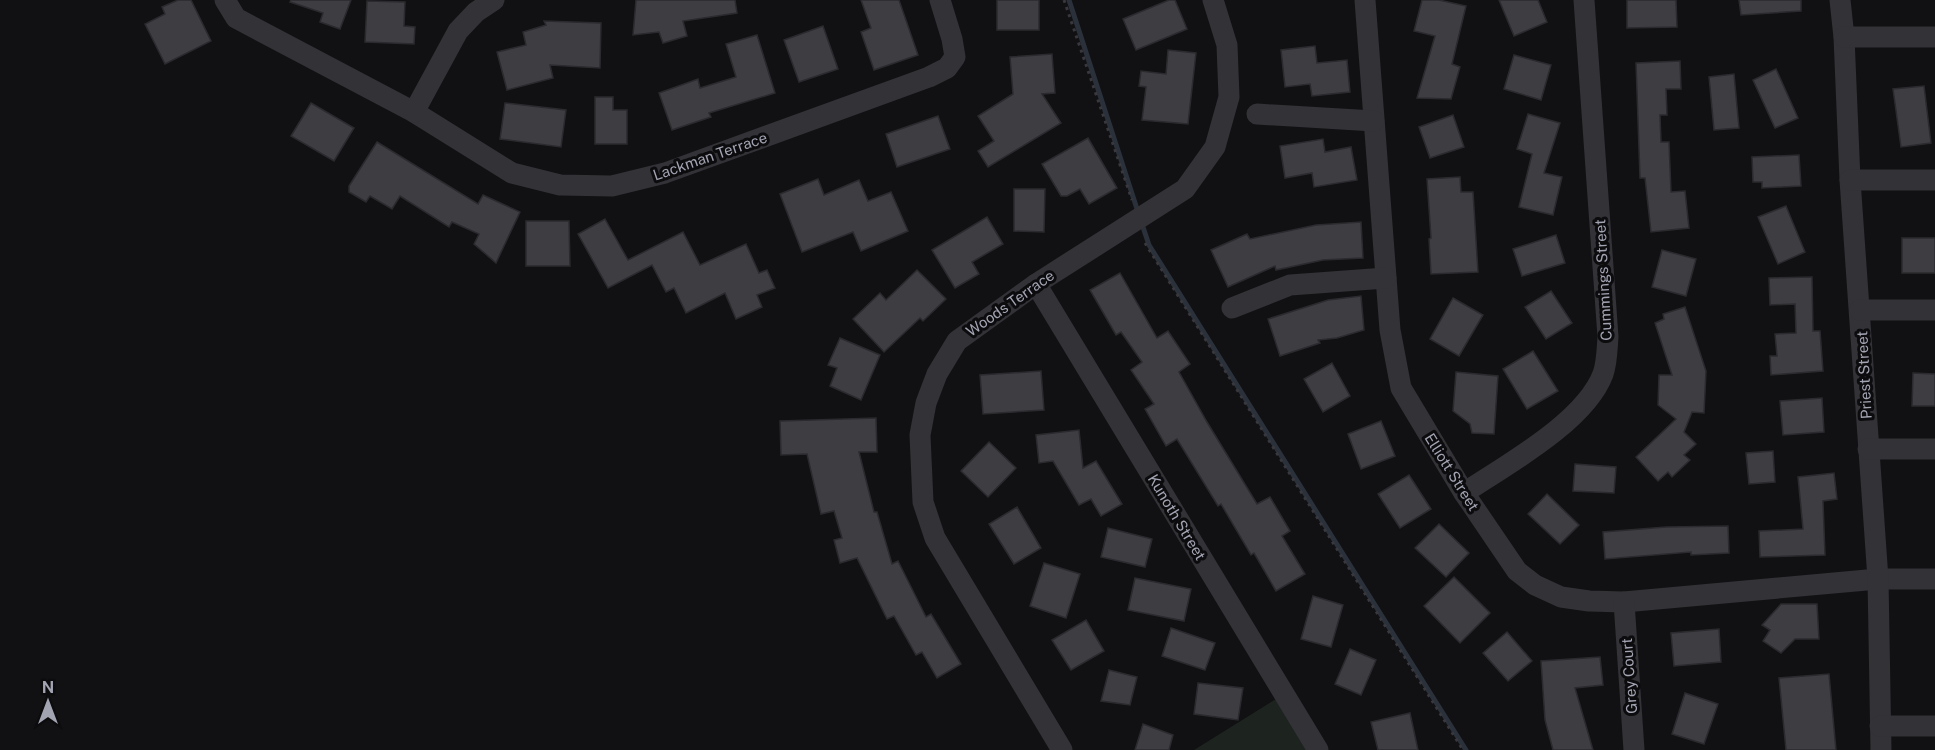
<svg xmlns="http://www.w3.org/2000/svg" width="1935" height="750" font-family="'Public Sans',sans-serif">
<rect width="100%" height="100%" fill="#111012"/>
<!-- green -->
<polygon fill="#1d241f" points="1284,694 1318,750 1194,750"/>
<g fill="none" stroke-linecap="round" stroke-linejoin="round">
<!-- stream -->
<g stroke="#2a313a" stroke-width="5">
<polyline points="1069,0 1138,212"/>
<polyline points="1141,221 1149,245 1466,750"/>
</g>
</g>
<!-- building -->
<g fill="#3d3d42" stroke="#2b2a2e" stroke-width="1.5">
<polygon points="178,0 191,0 211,41 165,64 145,24 165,14 162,7"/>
<polygon points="291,0 351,0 340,29 320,22 323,13 290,2"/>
<polygon points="636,0 735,0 737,13 683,21 687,36 663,43 659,32 633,35"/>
<polygon points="861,0 899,0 918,55 874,70 861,32 871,28"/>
<rect x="997" y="0" width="42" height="30"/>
<polygon points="1169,0 1175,0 1187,29 1136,50 1123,19"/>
<polygon points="1422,0 1439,0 1466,6 1452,64 1460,67 1451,99 1417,98 1435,36 1414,31"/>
<polygon points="1499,0 1538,0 1547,22 1514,36"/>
<polygon points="1627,0 1676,0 1677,27 1627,28"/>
<polygon points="1739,0 1801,0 1801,11 1741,15"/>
<polygon points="367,1 405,2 404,26 415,27 414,44 365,42"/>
<polygon points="544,21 601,23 600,68 550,65 553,78 507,90 497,52 526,45 523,32 546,25"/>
<polygon points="823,26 838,69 799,82 784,40"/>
<polygon points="757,35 775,93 709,113 711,117 672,130 659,93 698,79 700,88 736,77 726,44"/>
<polygon points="1315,46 1317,63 1347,60 1350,92 1312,96 1310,84 1285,87 1281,50"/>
<polygon points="1168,50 1196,53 1188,124 1142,120 1146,87 1139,86 1141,71 1166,74"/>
<polygon points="1052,54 1055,93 1042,94 1061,123 988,167 978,151 994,141 978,116 1013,94 1010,57"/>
<polygon points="1514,55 1551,65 1541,100 1504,89"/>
<polygon points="1680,61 1681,89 1666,89 1667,115 1660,115 1661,142 1669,142 1671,192 1685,191 1689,228 1651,232 1645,178 1640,178 1636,63"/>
<polygon points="1776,69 1798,118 1775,128 1753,80"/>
<polygon points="1734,74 1739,128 1714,130 1709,77"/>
<polygon points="1924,86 1931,143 1901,147 1893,89"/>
<polygon points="595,97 613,97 613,110 627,110 627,144 595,144"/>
<polygon points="311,103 354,128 334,161 291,136"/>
<polygon points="505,103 566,110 561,147 500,139"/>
<polygon points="1528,114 1560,123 1544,173 1562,177 1553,215 1519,207 1532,154 1517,149"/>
<polygon points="1453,115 1464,147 1430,158 1419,127"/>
<polygon points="938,116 950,149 897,167 886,134"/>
<polygon points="1088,138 1117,188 1089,204 1080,189 1067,196 1061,196 1042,164"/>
<polygon points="1323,139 1325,152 1351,147 1357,180 1314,187 1312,173 1285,178 1280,146"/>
<polygon points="377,142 478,204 483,195 520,212 496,263 474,244 479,234 452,222 449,227 400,196 392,209 370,196 366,202 349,192 349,186"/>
<polygon points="1799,155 1801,186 1762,188 1762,182 1753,182 1752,157"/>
<polygon points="1460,177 1461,192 1473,192 1478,272 1431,274 1429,239 1431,238 1427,179"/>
<polygon points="818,179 824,195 859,180 868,201 891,192 908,231 861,251 853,232 802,252 780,194"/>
<polygon points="1014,189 1045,189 1044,232 1014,231"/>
<polygon points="1786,206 1805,252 1778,264 1758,217"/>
<polygon points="987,217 1003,244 972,262 979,274 955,288 932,250"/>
<polygon points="605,219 628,260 683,232 700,265 746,244 759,273 767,270 775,288 757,295 762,307 736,319 725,293 686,313 674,288 666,292 652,265 608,288 578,234"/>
<polygon points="526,221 569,221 570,266 526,266"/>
<polygon points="1361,222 1363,258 1323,260 1276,270 1275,266 1228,287 1211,250 1247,234 1250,239 1316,225"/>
<polygon points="1556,235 1565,263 1522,276 1513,249"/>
<rect x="1902" y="238" width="33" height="35"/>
<polygon points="1662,250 1696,259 1686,296 1652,287"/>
<polygon points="917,270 946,299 923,321 920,318 884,352 853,319 880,293 886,300"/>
<polygon points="1120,273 1157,338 1168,331 1190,364 1179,372 1207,422 1257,504 1270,497 1290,531 1282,536 1305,574 1276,591 1254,553 1251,555 1221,504 1218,506 1177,439 1166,446 1145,409 1154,404 1131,370 1142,362 1121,332 1116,335 1090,290"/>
<polygon points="1812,277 1813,331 1820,331 1823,371 1771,375 1770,356 1777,356 1775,334 1796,333 1795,304 1770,305 1769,278"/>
<polygon points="1551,291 1572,323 1546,339 1525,307"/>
<polygon points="1361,296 1364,330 1337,338 1318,340 1320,343 1280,356 1268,319 1328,300"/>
<polygon points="1453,298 1483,315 1459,356 1430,339"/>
<polygon points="1685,307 1706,371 1704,413 1692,412 1684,432 1696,444 1684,455 1690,460 1672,477 1668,472 1658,481 1636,457 1676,419 1658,405 1659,375 1672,375 1655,323 1664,319 1663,314"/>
<polygon points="840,338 880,355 861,400 830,386 837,368 828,365"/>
<polygon points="1533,351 1558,391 1527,409 1503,369"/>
<polygon points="1332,363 1350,396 1323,412 1304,379"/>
<polygon points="1041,371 1044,410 983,414 980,375"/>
<polygon points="1456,372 1498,376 1494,434 1472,433 1470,424 1453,411"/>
<polygon points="1913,373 1935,374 1935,406 1912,406"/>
<polygon points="1822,398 1824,432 1783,435 1780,401"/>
<polygon points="876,418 877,452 859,452 874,512 877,512 892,564 898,561 926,617 931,614 961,664 937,678 922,652 916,655 894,616 887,619 857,558 840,563 834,540 842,538 834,511 821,514 807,454 781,455 780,421"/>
<polygon points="1381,421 1395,456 1361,469 1348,434"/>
<polygon points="1079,430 1083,468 1096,461 1122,504 1101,516 1091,499 1079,505 1053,461 1039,463 1036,435"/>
<polygon points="989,442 1016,468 988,497 961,471"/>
<polygon points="1773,451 1775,482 1749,484 1746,453"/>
<polygon points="1575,464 1616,467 1614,493 1573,491"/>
<polygon points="1834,473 1837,499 1823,501 1825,555 1760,557 1759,531 1803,529 1798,477"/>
<polygon points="1409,475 1431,509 1400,528 1378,494"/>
<polygon points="1547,494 1579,525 1560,544 1528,514"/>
<polygon points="1017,507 1041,548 1014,564 989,524"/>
<polygon points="1439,524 1469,553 1446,577 1415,548"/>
<polygon points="1728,526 1729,553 1691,555 1691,552 1605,559 1603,532 1666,527"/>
<polygon points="1108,528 1152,539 1145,567 1101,557"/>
<polygon points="1044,563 1080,574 1066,618 1030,606"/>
<polygon points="1454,577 1490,613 1460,643 1424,606"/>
<polygon points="1135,578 1191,589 1184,621 1128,610"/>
<polygon points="1313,596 1343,605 1331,647 1301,639"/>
<polygon points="1781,604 1817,604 1819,639 1795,639 1781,653 1763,641 1770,630 1762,625"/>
<polygon points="1086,620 1104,651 1071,670 1052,640"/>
<polygon points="1171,628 1215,643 1205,670 1162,656"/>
<polygon points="1719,629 1721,662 1674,666 1671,633"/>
<polygon points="1507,632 1532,661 1508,681 1483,653"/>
<polygon points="1350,649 1376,660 1361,695 1335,684"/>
<polygon points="1600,657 1603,685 1575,688 1593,750 1553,750 1545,720 1541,661"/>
<polygon points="1109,670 1137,677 1130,705 1101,701"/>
<polygon points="1829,674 1836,750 1786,750 1779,678"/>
<polygon points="1198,683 1243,688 1238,720 1194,714"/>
<polygon points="1685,693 1718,704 1704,744 1672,734"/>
<polygon points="1410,713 1418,750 1378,750 1371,722"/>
<polygon points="1143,724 1173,735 1169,750 1135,750"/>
</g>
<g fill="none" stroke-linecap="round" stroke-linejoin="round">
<!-- path -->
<g stroke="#38383e" stroke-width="3" stroke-dasharray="3 4.5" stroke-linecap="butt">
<polyline points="1064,0 1132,200"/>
<polyline points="1145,243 1463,750"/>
</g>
<!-- minor -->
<g stroke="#323237" stroke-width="21">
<polyline points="225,0 236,18 414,112 512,173 560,185 612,186 665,173 929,77 947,68 955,57 952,39 940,0"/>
<polyline points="1365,0 1390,330 1401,388 1464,493 1517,571 1535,585 1561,597 1589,601 1624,602 1878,579 1935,579"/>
<polyline points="1840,0 1844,37 1850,180 1878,579 1881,750"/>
<polyline points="1844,37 1935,37"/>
<polyline points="414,112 458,31 476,12 494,0"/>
<polyline points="1257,114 1374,121"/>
<polyline points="1850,180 1935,180"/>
<polyline points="1036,284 1318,750"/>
<polyline points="1232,308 1290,285 1386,278"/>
<polyline points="1860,310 1935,310"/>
<polyline points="1868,449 1935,449"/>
<path d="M 1464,493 C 1506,465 1585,422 1603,374 C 1607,363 1607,349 1608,337 L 1584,0"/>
<polyline points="1624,602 1634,750"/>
<polyline points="1880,726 1935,726"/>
<polyline points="1062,750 935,538 923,502 920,435 926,403 937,374 957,341 1036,284 1185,189 1215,147 1229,97 1227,45 1213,0"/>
</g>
</g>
<g text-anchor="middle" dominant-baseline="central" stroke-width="6" stroke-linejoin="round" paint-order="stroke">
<!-- street labels -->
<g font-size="15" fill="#a2a4b2" stroke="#0c0b0d">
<text transform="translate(710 156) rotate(-19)">Lackman Terrace</text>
<text transform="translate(1603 280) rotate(-93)">Cummings Street</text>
<text transform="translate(1010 303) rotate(-35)">Woods Terrace</text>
<text transform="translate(1864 375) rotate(-93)">Priest Street</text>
<text transform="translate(1452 472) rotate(58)">Elliott Street</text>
<text transform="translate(1177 517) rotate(59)">Kunoth Street</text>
<text transform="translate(1629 676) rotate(-94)">Grey Court</text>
</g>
</g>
<!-- north arrow -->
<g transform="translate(48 702)" stroke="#0c0b0d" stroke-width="4.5" paint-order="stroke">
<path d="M0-4.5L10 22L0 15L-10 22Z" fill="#a2a4b2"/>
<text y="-9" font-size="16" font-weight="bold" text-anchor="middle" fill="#a2a4b2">N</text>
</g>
</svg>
